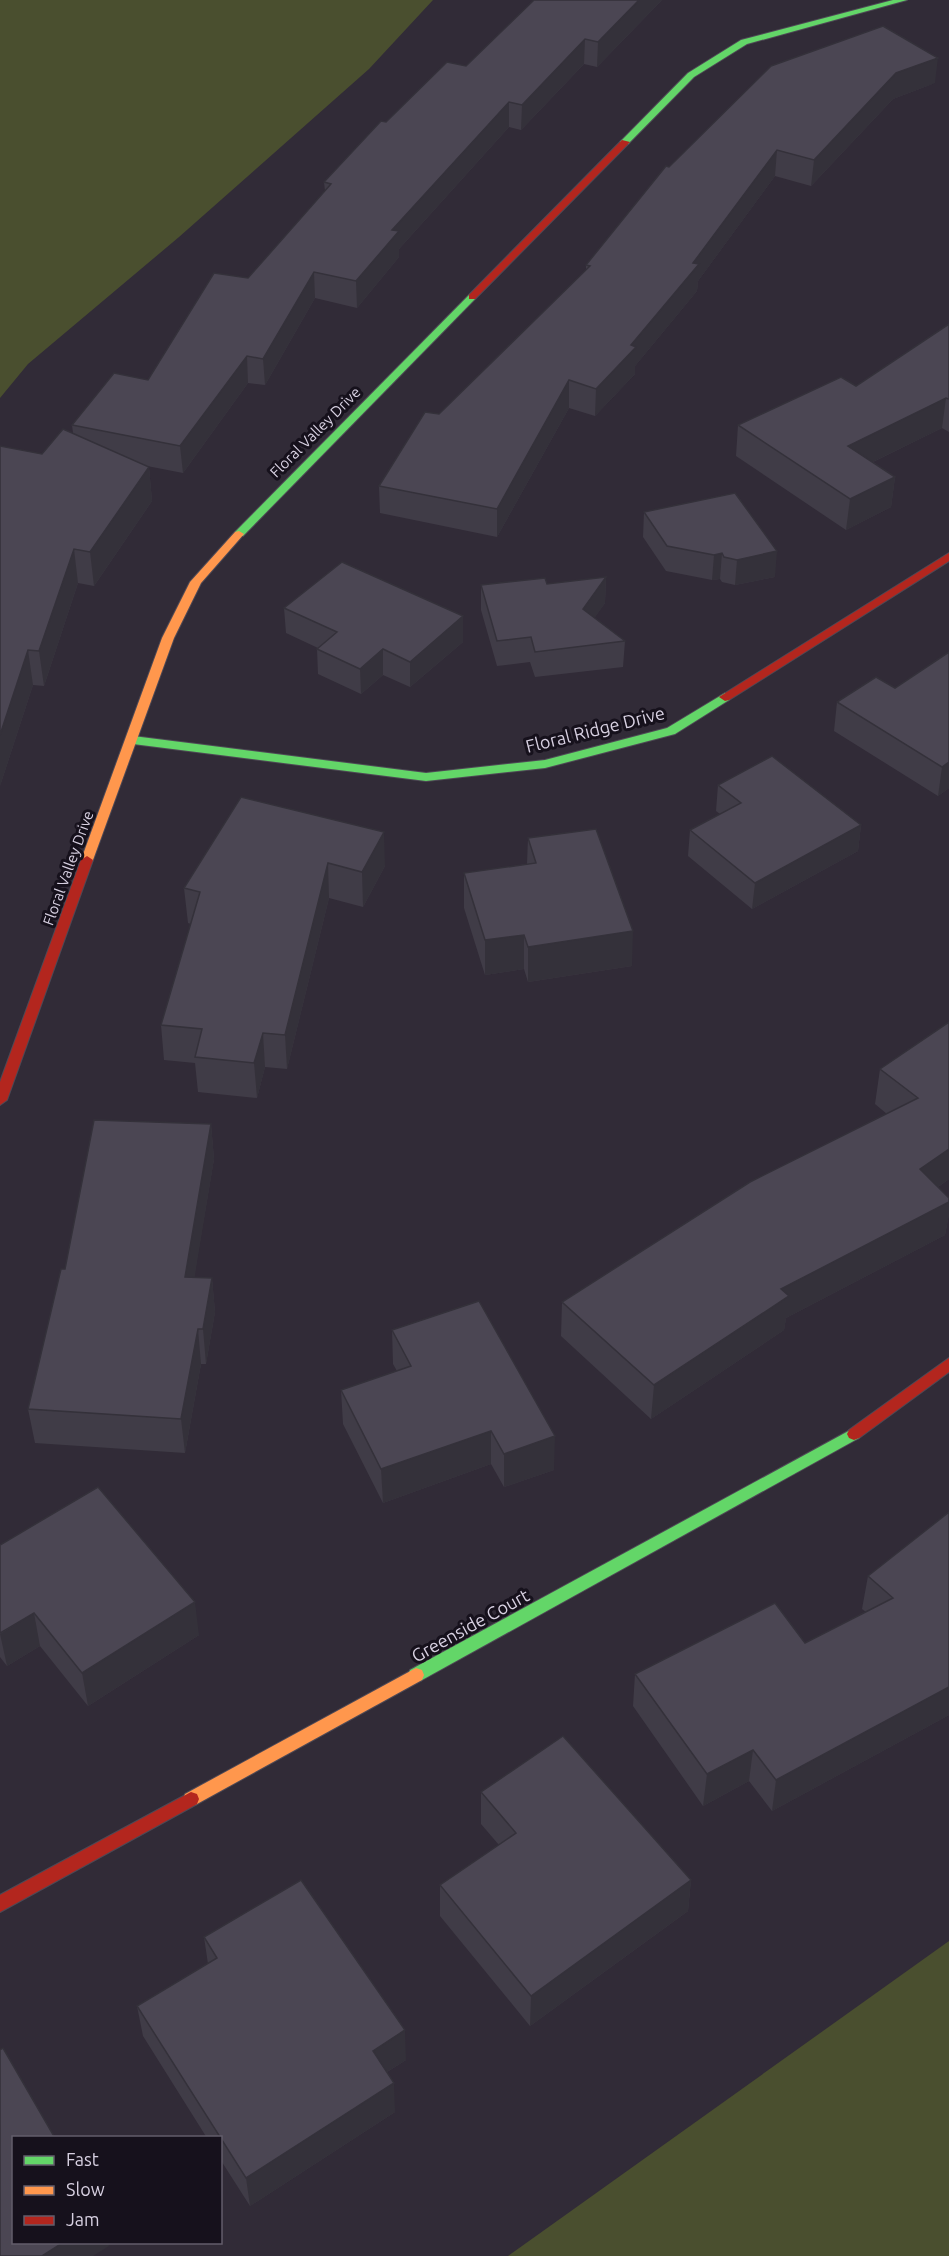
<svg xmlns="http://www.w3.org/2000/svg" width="949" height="2256" font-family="Ubuntu,sans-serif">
<rect width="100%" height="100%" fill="#312b37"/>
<!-- green -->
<g fill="#4a4f2f">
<polygon points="0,0 433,0 369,69 179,237 28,364 0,398"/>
<polygon points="949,1941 949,2256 508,2256"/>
</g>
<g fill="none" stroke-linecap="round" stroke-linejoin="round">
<defs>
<g id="fast">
<polygon points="893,0 907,0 747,44 694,77 628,144 620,142 688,73 741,40"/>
<polygon points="472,294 475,295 475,299 243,536 235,536 235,532 469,295"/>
<polygon points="725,693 729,694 731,697 729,700 675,734 545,768 426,781 133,744 127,740 133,736 426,773 545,760 667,728"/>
<polygon points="854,1428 859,1430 861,1434 859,1438 422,1680 416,1682 410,1680 408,1675 410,1670"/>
</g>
<g id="slow">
<polygon points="239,531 244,534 201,583 174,638 93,860 91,863 83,863 81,860 162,638 190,582 235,532"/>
<polygon points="416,1668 422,1670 424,1675 422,1680 197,1804 191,1806 185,1804 183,1799 185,1794"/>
</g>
<g id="jam">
<polygon points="622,140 630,142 475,299 469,299 469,295"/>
<polygon points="949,553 949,561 729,700 725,701 719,697"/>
<polygon points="87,856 93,860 7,1100 0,1105 0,1082 81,860"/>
<polygon points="949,1358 949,1372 859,1438 854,1440 849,1438 847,1434 849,1430"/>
<polygon points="191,1792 197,1794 199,1799 197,1804 0,1912 0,1895"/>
</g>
</defs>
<!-- fast casing -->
<use href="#fast" stroke="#4e4955" stroke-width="2"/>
<!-- slow casing -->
<use href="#slow" stroke="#4e4955" stroke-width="2"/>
<!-- jam casing -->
<use href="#jam" stroke="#4e4955" stroke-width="2"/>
<!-- fast -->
<use href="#fast" fill="#63d668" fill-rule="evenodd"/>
<!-- slow -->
<use href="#slow" fill="#ff974d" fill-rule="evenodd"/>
<!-- jam -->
<use href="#jam" fill="#b3261e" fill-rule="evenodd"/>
</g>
<!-- wall -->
<g fill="#403c47">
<polygon points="662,0 597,67 584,64 521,130 509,127 399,249 399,257 357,308 315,298 265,385 248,383 183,473 147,466 149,467 152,501 94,586 78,583 44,686 33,685 0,786 42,454 73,433 72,425 148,380 248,278 325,191 324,182 386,122 466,66"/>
<polygon points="935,83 893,99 811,186 775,176 698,281 697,291 635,366 635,374 595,416 569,408 497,537 380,513 379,486 439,414 586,270 586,265 669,167"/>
<polygon points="949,324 949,432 942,428 873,462 895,477 891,507 846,530 736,456 738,425 856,386"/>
<polygon points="644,512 775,577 735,585 722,582 720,579 712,580 666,571 643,537"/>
<polygon points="606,577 605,603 594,618 625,641 623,667 535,677 530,662 497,666 481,610 481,585 547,584"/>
<polygon points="284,608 463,616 463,642 410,687 383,675 361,694 318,674 317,649 318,648 286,633"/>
<polygon points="949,652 949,788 938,796 834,731 837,702 895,688"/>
<polygon points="718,785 861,825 858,851 752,909 688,856 690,830 720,814 716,811"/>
<polygon points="241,797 385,866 363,907 329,898 287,1069 265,1067 257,1098 198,1092 195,1063 164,1060 161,1025 191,924 188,923 184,888"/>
<polygon points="528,838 632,966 528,982 524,969 485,975 464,908 464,873 527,864"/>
<polygon points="949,1022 949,1179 938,1187 949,1198 949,1214 945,1235 786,1318 784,1330 651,1419 561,1336 562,1302 887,1114 875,1104 880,1069"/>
<polygon points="211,1124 214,1159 194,1277 212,1278 215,1312 206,1364 201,1364 185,1453 35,1443 28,1409 65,1269"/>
<polygon points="392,1330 554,1470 504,1487 491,1464 383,1503 343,1424 341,1390 397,1371 393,1364"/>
<polygon points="949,1512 949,1715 772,1811 749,1781 703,1806 633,1706 635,1674 805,1643 866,1612 862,1609 868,1576"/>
<polygon points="0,1545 199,1635 88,1706 40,1646 7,1666 0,1657"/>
<polygon points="481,1792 691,1880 688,1911 530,2026 440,1916 440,1885 499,1845 481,1824"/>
<polygon points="204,1937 406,2060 387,2072 395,2112 250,2206 220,2159 220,2138 207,2138 143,2036 137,2006 208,1964"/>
</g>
<!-- shaded-wall -->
<g fill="#34313a">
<polygon points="639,0 662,0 597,67 598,42"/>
<polygon points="585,39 584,64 521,130 522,105"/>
<polygon points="938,58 935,83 893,99 811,186 814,160 896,73"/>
<polygon points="509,102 509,127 399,249 399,257 357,308 356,281 392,230"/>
<polygon points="777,150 775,176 698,281 697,291 635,366 635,374 595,416 596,389 631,345"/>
<polygon points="314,272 315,298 265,385 263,359"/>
<polygon points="247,356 248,383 183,473 180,446"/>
<polygon points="569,380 569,408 497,537 497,509"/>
<polygon points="946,398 942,428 844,476 848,446"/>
<polygon points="149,467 152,501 94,586 90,552"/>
<polygon points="895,477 891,507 846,530 850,499"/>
<polygon points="74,549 78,583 44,686 39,651"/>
<polygon points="777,551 775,577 735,585 737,560"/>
<polygon points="722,553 720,579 712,580 714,555"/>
<polygon points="606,577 605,603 583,635 583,609"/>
<polygon points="463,616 463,642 410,687 410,662"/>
<polygon points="383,649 383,675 361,694 360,669"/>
<polygon points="28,650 33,685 0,786 0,735"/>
<polygon points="949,762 949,788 938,796 942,767"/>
<polygon points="861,825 858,851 752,909 755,883"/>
<polygon points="384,832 385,866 363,907 362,872"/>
<polygon points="328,863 329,898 287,1069 285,1035"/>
<polygon points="633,931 632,966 528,982 528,947"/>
<polygon points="524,935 524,969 485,975 485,940"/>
<polygon points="263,1033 265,1067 257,1098 254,1063"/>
<polygon points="211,1124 214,1159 189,1311 185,1277"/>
<polygon points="949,1149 949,1179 914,1204 920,1169"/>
<polygon points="949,1202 949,1214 945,1235 786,1318 784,1330 651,1419 654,1385 781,1289"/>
<polygon points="212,1278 215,1312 206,1364 203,1329"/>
<polygon points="198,1329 201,1364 185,1453 181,1419"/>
<polygon points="491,1431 491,1464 383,1503 381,1469"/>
<polygon points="555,1436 554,1470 504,1487 504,1454"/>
<polygon points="195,1602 199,1635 88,1706 82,1673"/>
<polygon points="34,1613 40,1646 7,1666 0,1634"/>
<polygon points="949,1687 949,1715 772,1811 776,1780"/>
<polygon points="753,1750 749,1781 703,1806 707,1774"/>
<polygon points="691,1880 688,1911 530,2026 531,1996"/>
<polygon points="405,2030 406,2060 374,2080 373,2051"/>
<polygon points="394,2083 395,2112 250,2206 246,2178"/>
<polygon points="64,2242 108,2242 109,2246 93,2256 42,2256"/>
</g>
<!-- building -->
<g fill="#4b4653" stroke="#34313a" stroke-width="1.5">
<polygon points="534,0 639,0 598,42 585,39 522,105 509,102 392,230 399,231 356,281 314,272 263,359 247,356 180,446 72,425 114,373 148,380 214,273 248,278 331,184 324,182 381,121 386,122 447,62 466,66"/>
<polygon points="883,26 938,58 896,73 814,160 777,150 693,263 699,264 631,345 636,347 596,389 569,380 497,509 379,486 425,412 439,414 590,266 586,265 666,166 669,167 771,66"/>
<polygon points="949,324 949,399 946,398 848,446 895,477 850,499 738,425 841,377 856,386"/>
<polygon points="63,429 149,467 90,552 74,549 39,651 28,650 0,735 0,446 42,454"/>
<polygon points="735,493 777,551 737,560 724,557 722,553 714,555 667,546 644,512"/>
<polygon points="342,562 463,616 410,662 383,649 360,669 317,649 337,632 284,608"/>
<polygon points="606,577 583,609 625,641 535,652 531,637 497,641 481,585 545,578 547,584"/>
<polygon points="949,652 949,762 942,767 837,702 876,677 895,688"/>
<polygon points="772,756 861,825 755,883 690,830 741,803 718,785"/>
<polygon points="241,797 384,832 362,872 328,863 285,1035 263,1033 254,1063 195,1057 202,1029 161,1025 200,892 184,888"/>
<polygon points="596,829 633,931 528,947 524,935 485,940 464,873 536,863 528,838"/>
<polygon points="949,1022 949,1149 920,1169 949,1198 949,1202 781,1289 789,1296 654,1385 562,1302 750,1182 918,1098 880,1069"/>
<polygon points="94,1120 211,1124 185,1277 212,1278 203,1329 198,1329 181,1419 28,1409 61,1269 65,1269"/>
<polygon points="479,1301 555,1436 504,1454 491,1431 381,1469 341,1390 411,1366 392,1330"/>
<polygon points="98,1487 195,1602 82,1673 34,1613 0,1633 0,1545"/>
<polygon points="949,1512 949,1687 776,1780 753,1750 707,1774 635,1674 775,1603 805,1643 893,1598 868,1576"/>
<polygon points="563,1736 691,1880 531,1996 440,1885 516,1833 481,1792"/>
<polygon points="301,1880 405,2030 373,2051 394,2083 246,2178 137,2006 217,1958 204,1937"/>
<polygon points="3,2048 55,2138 14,2138 14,2242 64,2242 42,2256 0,2256 0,2050"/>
</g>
<g text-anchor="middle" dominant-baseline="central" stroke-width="6" stroke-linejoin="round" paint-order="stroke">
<!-- far-street labels -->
<g font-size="15" fill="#d7d0e1" stroke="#16111c">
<text transform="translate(315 432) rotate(-45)">Floral Valley Drive</text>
<text transform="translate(68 868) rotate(-70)">Floral Valley Drive</text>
</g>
<!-- street labels -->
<g font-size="18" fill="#d7d0e1" stroke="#16111c">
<text transform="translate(595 729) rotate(-14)">Floral Ridge Drive</text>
<text transform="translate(470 1625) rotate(-29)">Greenside Court</text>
</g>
</g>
<!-- legend -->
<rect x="12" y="2136" width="210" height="108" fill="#16111c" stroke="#635d6b" stroke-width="1.5"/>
<rect x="24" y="2156" width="30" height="9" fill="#63d668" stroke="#635d6b" stroke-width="1.5"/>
<text x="66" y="2166" font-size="18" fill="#d7d0e1">Fast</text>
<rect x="24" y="2186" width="30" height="9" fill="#ff974d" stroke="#635d6b" stroke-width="1.5"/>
<text x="66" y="2196" font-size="18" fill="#d7d0e1">Slow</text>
<rect x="24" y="2216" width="30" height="9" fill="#b3261e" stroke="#635d6b" stroke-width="1.5"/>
<text x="66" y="2226" font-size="18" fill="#d7d0e1">Jam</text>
</svg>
